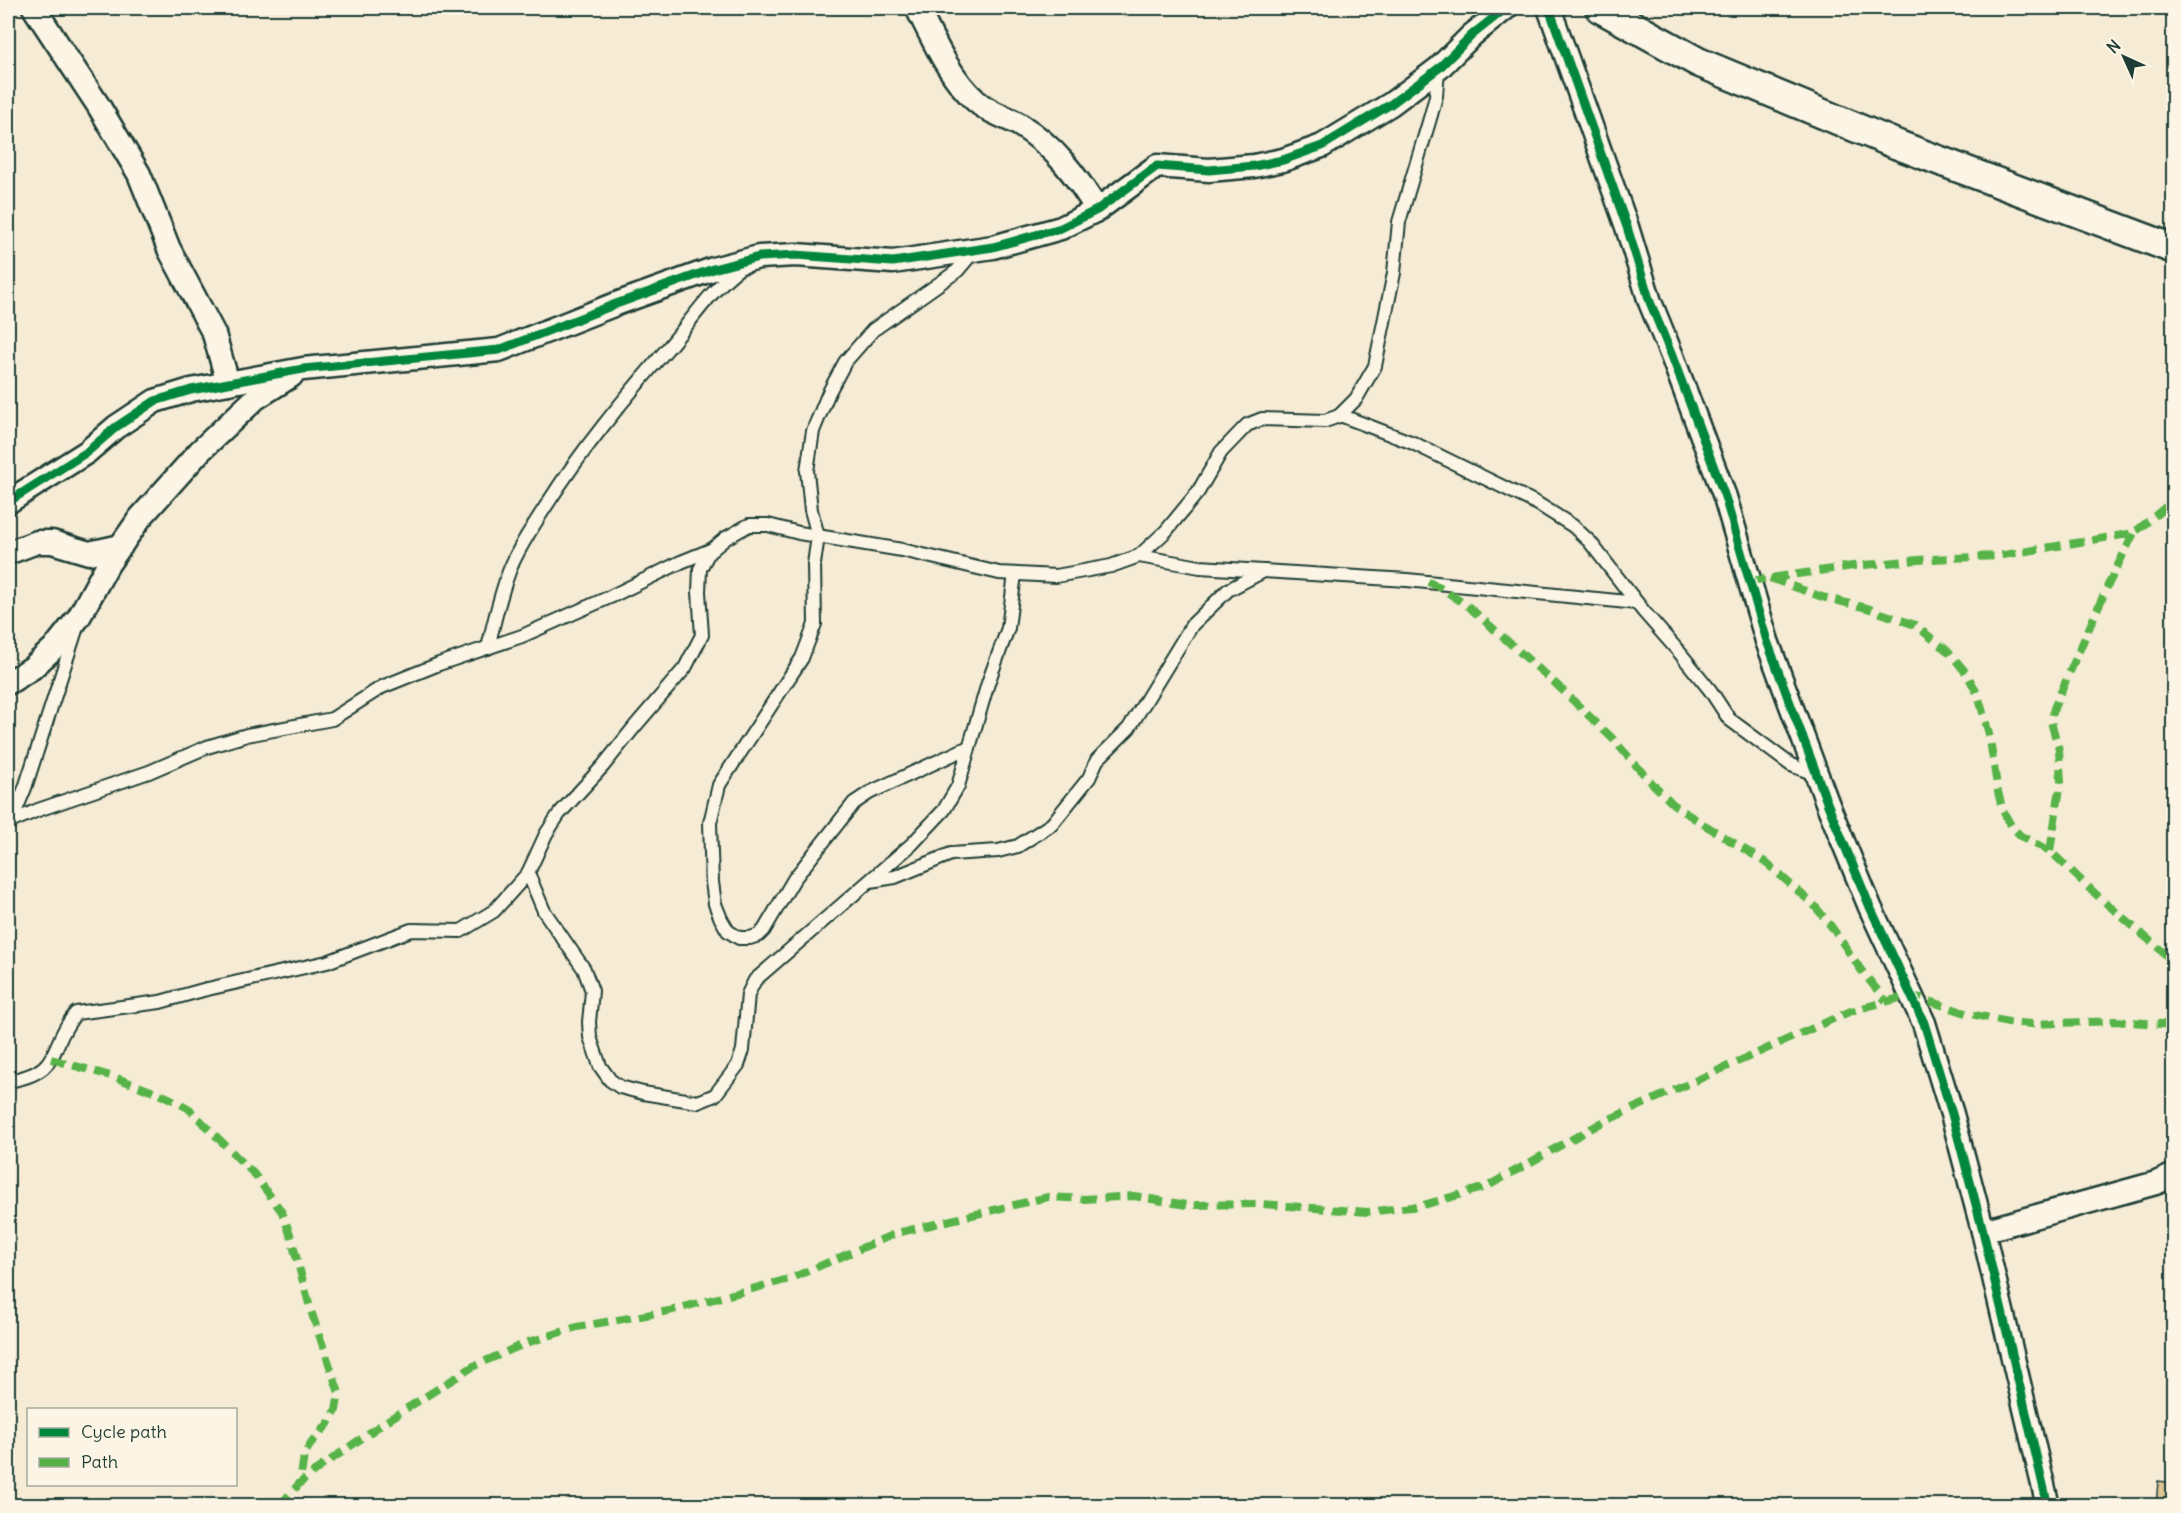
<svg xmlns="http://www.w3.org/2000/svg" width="2181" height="1513" font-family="Delius,sans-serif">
<defs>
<filter id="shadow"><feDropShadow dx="5.5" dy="5.5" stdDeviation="0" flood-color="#0004"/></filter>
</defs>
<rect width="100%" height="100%" fill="#f6ebd5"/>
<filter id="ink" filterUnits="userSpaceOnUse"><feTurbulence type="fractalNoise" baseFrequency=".0167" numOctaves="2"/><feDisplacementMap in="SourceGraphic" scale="12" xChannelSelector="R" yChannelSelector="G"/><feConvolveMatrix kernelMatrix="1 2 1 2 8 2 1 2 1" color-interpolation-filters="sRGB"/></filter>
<g filter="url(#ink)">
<!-- building -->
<polygon fill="#dfc595" stroke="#1f3d34" stroke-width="1.5" filter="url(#shadow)" points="2158,1481 2174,1483 2174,1506 2156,1506"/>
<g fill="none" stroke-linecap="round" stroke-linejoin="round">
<defs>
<g id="service">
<polyline points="1340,415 1413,443 1538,504 1573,526 1590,542 1644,612 1680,653 1710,690 1729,719 1791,765 1817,775"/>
<polyline points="1139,556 1200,567 1407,580 1637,603"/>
<path d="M 488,648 C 494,621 500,595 510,569 C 519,547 533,526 546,506 C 582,449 624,399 668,348 C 692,320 711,289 741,267"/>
<polyline points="969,747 869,793 854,803 794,879 764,930 759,935 750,938 739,938 728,931 721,919 715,904 712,882 710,823 719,785 802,658 815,624 814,564 818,536 811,510 807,471 813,431 829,392 845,362 873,330 957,271 974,251"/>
<polyline points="11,822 25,788 76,630"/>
<polyline points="8,823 38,810 149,772 207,747 247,735 332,719 382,687 439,664 522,636 610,597 681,562 713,549"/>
<polyline points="528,873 544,911 584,969 592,991 589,1022 590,1037 600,1066 610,1080 620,1087 643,1093 698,1102 715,1095 738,1065 743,1050 748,994 755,980 912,844 944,810 958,786 988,683 1008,628 1015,574"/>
<polyline points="870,881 895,877 951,854 998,851 1018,846 1052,824 1089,778 1097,760 1129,728 1192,625 1228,590 1264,571"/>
<path d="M 8,1081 C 64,1072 47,1047 76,1013 L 160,1002 L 203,990 L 327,962 L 411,930 L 461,931 L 494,911 L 528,873 L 546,834 L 559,814 L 603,766 L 636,725 L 685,668 L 702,635 L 699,592 L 700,569 L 709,552 L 726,538 L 749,525 L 768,525 L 799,533 L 902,550 L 999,573 L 1056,576 L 1111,566 L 1139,556 L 1166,531 L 1198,492 L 1221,452 L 1247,425 L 1262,419 L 1325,421 L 1339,416 L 1356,399 L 1375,366 L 1394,273 L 1399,222 L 1431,115 L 1436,96 L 1438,69"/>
</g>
<g id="minor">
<polyline points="34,8 98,105 139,174 169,249 214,334 228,383"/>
<path d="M 917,8 C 933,39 949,77 976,101 C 989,113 1005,116 1020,125 C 1054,146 1077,176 1097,210"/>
<polyline points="1549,8 1627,227 1650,302 1672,356 1725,497 1767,641 1828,805 1870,907 1924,1023 1952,1114 1983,1231 2048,1506"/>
<polyline points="8,502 87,452 116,427 155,401 191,390 303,369 499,350 616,304 713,269 759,257 796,255 893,262 993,247 1061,228 1097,210 1157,166 1209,170 1254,166 1283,160 1322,146 1391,104 1439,68 1472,35 1506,8"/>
<polyline points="8,553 37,542 52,542 89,553 121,546"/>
<polyline points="8,683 32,668 56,646 79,617 108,564 140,518 200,451 256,398 291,376"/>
<polyline points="1983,1231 2156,1183 2174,1175"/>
</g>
<polyline id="tertiary" points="1600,8 1698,62 1898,145 2174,249"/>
</defs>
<!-- service casing -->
<use href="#service" stroke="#1f3d34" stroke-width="16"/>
<!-- minor casing -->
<use href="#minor" stroke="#1f3d34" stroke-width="27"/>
<!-- tertiary casing -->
<use href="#tertiary" stroke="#1f3d34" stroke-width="33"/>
<!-- service -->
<use href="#service" stroke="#fcf5e5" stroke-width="12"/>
<!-- minor -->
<use href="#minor" stroke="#fcf5e5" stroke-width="22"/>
<!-- tertiary -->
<use href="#tertiary" stroke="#fcf5e5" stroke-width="28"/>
<!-- quiet -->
<g stroke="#55b346" stroke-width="8" stroke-dasharray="15 8" stroke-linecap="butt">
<polyline points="1609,12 1611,8"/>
<polyline points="1770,578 1822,597 1867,608 1915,625 1949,652 1967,674 1978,695 1989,734 1998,792 2003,811 2012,827 2021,836 2050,851 2100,898 2162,951 2174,964"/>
<polyline points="1750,581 1853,566 1930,559 1998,556 2134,533 2174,500"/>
<polyline points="1428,582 1440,587 1469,607 1557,685 1612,738 1648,779 1673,804 1695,819 1765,862 1814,905 1831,926 1861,970 1886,1001"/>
<polyline points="2050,851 2061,782 2059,750 2051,722 2054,708 2108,585 2134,533"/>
<polyline points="51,1059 114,1077 167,1097 188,1108 254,1174 282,1212 290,1234 311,1311 339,1393 336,1410 328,1424 312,1442 304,1455 300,1483"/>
<polyline points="279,1506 300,1483 319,1468 385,1422 474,1366 526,1343 577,1327 669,1311 789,1279 897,1233 1048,1197 1085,1199 1134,1196 1186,1205 1262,1204 1367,1212 1420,1206 1486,1187 1601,1123 1851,1011 1911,995 1966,1013 2008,1022 2032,1024 2115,1021 2174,1025"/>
</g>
<defs>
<g id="cycleway">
<polyline points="1549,8 1627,227 1650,302 1672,356 1725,497 1767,641 1828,805 1870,907 1924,1023 1952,1114 1983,1231 2048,1506"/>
<polyline points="8,502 87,452 116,427 155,401 191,390 303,369 499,350 616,304 713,269 759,257 796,255 893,262 993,247 1061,228 1097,210 1157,166 1209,170 1254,166 1283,160 1322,146 1391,104 1439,68 1472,35 1506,8"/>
</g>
</defs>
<!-- cycleway casing -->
<use href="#cycleway" stroke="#fcf5e5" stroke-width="13"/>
<!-- cycleway -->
<use href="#cycleway" stroke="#00873e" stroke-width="9"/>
</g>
</g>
<!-- margin -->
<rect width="2181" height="1513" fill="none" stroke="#fcf5e5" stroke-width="30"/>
<rect x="15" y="15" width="2151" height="1483" fill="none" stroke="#1f3d34" stroke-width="2" filter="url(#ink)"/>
<!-- legend -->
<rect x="27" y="1408" width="210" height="78" fill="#fcf5e5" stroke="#a4ab9e" stroke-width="1.5"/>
<rect x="39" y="1428" width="30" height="9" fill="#00873e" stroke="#a4ab9e" stroke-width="1.5"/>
<text x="81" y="1438" font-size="18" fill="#1f3d34">Cycle path</text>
<rect x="39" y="1458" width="30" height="9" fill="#55b346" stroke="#a4ab9e" stroke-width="1.5"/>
<text x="81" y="1468" font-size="18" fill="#1f3d34">Path</text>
<!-- north arrow -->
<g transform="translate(2124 57) rotate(315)" stroke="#fcf5e5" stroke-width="4.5" paint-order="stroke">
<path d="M0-4.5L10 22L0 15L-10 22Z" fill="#1f3d34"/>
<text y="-9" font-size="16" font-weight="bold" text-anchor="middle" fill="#1f3d34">N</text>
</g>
</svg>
